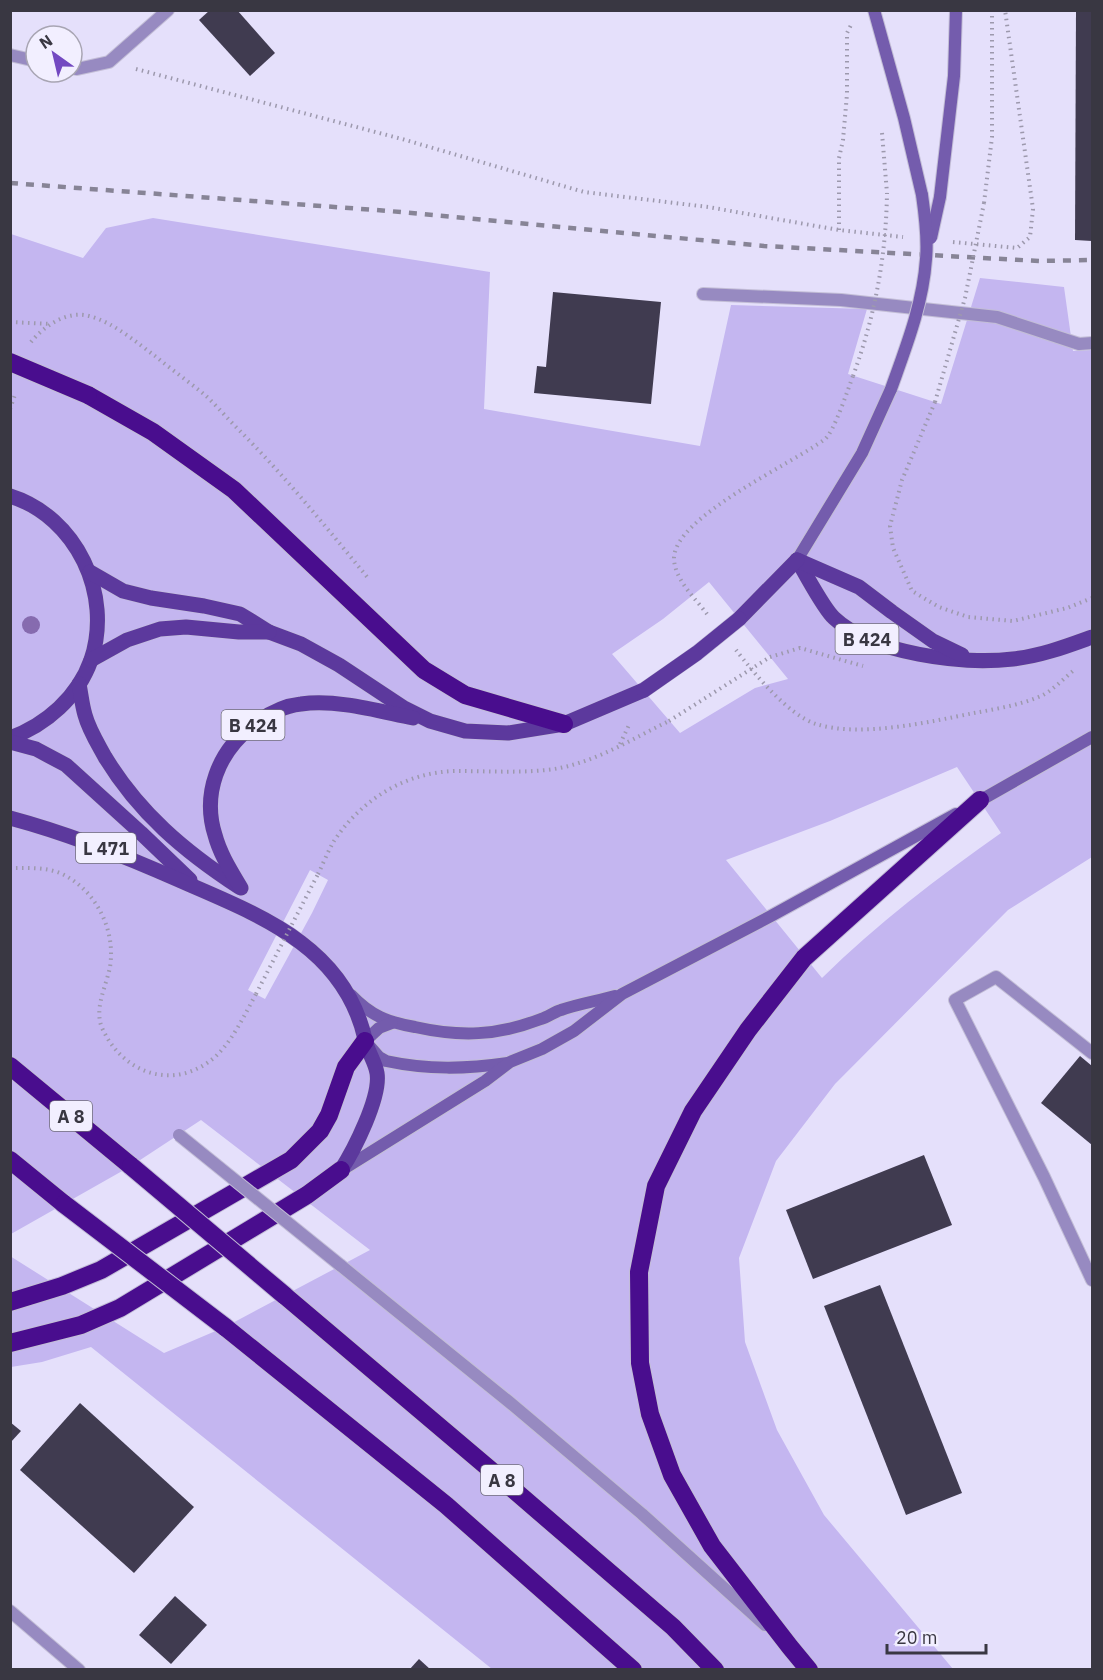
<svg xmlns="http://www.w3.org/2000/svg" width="1103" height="1680" font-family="'IBM Plex Sans',sans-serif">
<rect width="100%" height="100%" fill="#e5e0fb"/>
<!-- green -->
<path fill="#c4b6f0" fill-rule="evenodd" d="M 153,218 L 490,272 L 484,409 L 700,446 L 731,305 L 867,309 L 848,374 L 941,404 L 980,278 L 1064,287 L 1073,351 L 1092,350 L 1092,857 L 1008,910 L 835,1084 L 776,1161 L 739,1258 L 745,1342 L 777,1430 L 824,1515 L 953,1669 L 492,1669 L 91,1347 L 42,1362 L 11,1367 L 10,1256 L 164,1353 L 225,1327 L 370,1250 L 201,1120 L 131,1166 L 11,1234 L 11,234 L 83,258 L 106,228 ZM 709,582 L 788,679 L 755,688 L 680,733 L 612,654 L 663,619 ZM 957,767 L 1001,833 C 938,877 877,924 822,978 L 726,860 L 830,821 ZM 310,870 L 328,880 L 312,913 L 265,999 L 248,990 Z"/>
<!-- building -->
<g fill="#403b50">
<polygon points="210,10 237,10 275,53 250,76 199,20"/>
<polygon points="1076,10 1092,10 1092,241 1075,240"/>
<polygon points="553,292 661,302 651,404 534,393 537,366 546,367"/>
<polygon points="1080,1056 1092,1066 1092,1145 1041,1103"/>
<polygon points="924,1155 952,1225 813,1279 786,1210"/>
<polygon points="880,1285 962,1493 906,1515 824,1306"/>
<polygon points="80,1403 194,1507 134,1573 20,1470"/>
<polygon points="10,1422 21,1431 10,1443"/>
<polygon points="175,1596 207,1625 171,1664 139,1635"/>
<polygon points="419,1659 431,1670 409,1670"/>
</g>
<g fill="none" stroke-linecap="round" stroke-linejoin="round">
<defs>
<g id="service">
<polyline points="703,294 841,300 997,317 1079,344 1092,343"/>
<polyline points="1092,1053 996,977 955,1000 1044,1177 1092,1280"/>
<polyline points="340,1265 508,1401 642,1514 765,1625"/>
</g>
<g id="minor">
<polyline points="10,55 36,61"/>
<polyline points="72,68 77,69 109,62 168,10"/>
<polyline points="10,1611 79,1670"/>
</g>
<g id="secondary">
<polyline points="874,10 904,118 922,195"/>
<polyline points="940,197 954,76 956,10"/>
<polyline points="797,560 862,453 891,389"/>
<polyline points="974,804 1092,737"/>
<path d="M 351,995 C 371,1016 387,1022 415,1027 C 460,1037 497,1036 541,1019 C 548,1017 554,1012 561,1010 C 578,1004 597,1001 615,996"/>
<path d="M 392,1023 L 379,1028 L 365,1041 L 379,1057 L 386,1061 C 428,1070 466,1069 508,1063"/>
<polyline points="342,1170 485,1081 510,1062 542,1049 574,1031 622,994 771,916 956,814"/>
</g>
<g id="primary">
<path d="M 10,496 C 77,517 113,595 91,660 C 78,697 46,725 10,738"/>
<path d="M 797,560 C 806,574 823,608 834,618 C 872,654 963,665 1013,659 C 1041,656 1067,646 1092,637"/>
<polyline points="797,560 859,587 892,612 933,641 962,655"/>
<polyline points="90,572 123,591 151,598 204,606 240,614 269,632 301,644 339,665 404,708 430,721 465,731 508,733 564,724 644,690"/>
<polyline points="739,619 797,560"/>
<polyline points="91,660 127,640 160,629 186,627 239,632 269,632"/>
<path d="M 79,684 C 81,694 82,705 85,715 C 89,730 98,744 105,757 C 139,813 184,851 239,887"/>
<polyline points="10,742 36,749 66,765 141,833 190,880"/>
<path d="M 10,818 C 70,834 125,856 181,881 C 259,915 344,946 365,1039 C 367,1051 375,1061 377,1073 C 381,1097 354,1150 341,1170"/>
<path d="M 241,888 C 231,871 220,854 215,835 C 202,794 218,752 252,726 C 266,715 282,706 301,704 C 337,699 378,711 413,718"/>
</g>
<g id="motorway">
<polyline points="88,395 153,432 234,490 424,670 465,695 564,724"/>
<polyline points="10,1066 131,1166"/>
<polyline points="10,1160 64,1204"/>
<polyline points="284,1295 486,1466 673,1627 715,1670"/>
<polyline points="10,1302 62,1286 101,1270 291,1160 320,1131 329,1115 346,1067 365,1041"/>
<polyline points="225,1327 446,1505 633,1670"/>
<polyline points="10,1343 81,1325 120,1308 307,1195 341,1170"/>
<polyline points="809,1670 790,1647 712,1546 672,1475 650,1414 640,1363 639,1272 656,1186 693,1111 748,1030 804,958 980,800"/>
</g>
</defs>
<!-- service casing -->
<use href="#service" stroke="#c3bed6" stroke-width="14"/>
<!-- minor casing -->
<use href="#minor" stroke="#c3bed6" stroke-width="14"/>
<!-- secondary casing -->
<use href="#secondary" stroke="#c3bed6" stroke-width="14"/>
<!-- primary casing -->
<use href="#primary" stroke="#c3bed6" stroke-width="16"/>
<!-- motorway casing -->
<use href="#motorway" stroke="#c3bed6" stroke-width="20"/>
<!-- path -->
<g stroke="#9d99ad" stroke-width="4" stroke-dasharray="1.5 4.5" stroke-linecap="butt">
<polyline points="136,69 402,139 584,192 708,207 839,230 903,237"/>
<polyline points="882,133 887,193"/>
<polyline points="984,203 992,137 992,10"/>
<polyline points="839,230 839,158 843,140 847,94 847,33 852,23"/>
<polyline points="953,242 1017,248 1030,237 1033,209 1005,10"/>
<polyline points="10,322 51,324"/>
<path d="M 31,342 C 44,326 67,310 89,316 C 113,322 136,342 155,356 C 171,369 189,382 205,395 C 216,405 226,417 237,428 C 284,475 326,527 368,578"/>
<polyline points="935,402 902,480 890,526 893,548 912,591 939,607 968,617 1013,621 1067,608 1092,598"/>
<polyline points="10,409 16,392"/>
<path d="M 707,614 C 695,598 675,580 674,559 C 673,517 794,463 825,439 C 834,432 848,389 853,376"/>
<path d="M 736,650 C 754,673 788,715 816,724 C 860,738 929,722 974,713 C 996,709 1020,705 1041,696 C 1052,691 1063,679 1073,671"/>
<polyline points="770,657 800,648 863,666"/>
<polyline points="620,744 630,723"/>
<path d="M 10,868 C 27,868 45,867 60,873 C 96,889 116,930 110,967 C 106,987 93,1010 103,1030 C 125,1076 177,1091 216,1056 C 233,1040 245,1014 256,994"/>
<path d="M 318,874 C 323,864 328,851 334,841 C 361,800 405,772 456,771 C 486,771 516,773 547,770 C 591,765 630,740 669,721"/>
</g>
<!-- service -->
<use href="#service" stroke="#978ac1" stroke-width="12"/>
<!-- minor -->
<use href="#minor" stroke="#978ac1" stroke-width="12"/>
<!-- secondary -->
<use href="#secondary" stroke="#745cad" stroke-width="12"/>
<!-- primary -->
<use href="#primary" stroke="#5c399d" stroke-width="15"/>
<!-- motorway -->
<use href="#motorway" stroke="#490d8e" stroke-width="18"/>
<!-- rail -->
<polyline stroke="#878496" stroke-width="4.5" stroke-dasharray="8 8" stroke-linecap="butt" points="10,183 389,211 764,246 1039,261 1092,260"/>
<defs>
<polyline id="service-bridge" points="179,1135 340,1265"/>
<g id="secondary-bridge">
<polyline points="931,238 940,197"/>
<path d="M 891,389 C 906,347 923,304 926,259 C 928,238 925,216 922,195"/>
</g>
<polyline id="primary-bridge" points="644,690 697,653 739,619"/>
<g id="motorway-bridge">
<polyline points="10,362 88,395"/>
<polyline points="131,1166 284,1295"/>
<polyline points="64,1204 225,1327"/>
</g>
</defs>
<!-- service-bridge casing -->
<use href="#service-bridge" stroke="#c3bed6" stroke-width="14" stroke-linecap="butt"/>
<!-- secondary-bridge casing -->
<use href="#secondary-bridge" stroke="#c3bed6" stroke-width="14" stroke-linecap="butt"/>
<!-- primary-bridge casing -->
<use href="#primary-bridge" stroke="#c3bed6" stroke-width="16" stroke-linecap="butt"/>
<!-- motorway-bridge casing -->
<use href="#motorway-bridge" stroke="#c3bed6" stroke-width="20" stroke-linecap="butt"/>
<!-- path-bridge -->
<g stroke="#9d99ad" stroke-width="4" stroke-dasharray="1.5 4.5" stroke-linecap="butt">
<path d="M 853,376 C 875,316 886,257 887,193"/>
<polyline points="935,402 965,298 984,203"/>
<polyline points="669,721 770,657"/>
<polyline points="256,994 318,874"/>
</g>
<!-- service-bridge -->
<use href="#service-bridge" stroke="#978ac1" stroke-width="12"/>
<!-- secondary-bridge -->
<use href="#secondary-bridge" stroke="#745cad" stroke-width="12"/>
<!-- primary-bridge -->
<use href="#primary-bridge" stroke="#5c399d" stroke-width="15"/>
<!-- motorway-bridge -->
<use href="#motorway-bridge" stroke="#490d8e" stroke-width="18"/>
</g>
<!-- trees -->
<circle fill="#866baf" cx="31" cy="625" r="9"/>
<g text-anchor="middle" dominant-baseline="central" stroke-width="6" stroke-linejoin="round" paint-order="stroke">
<!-- shield labels -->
<g fill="#f2efff" stroke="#706e7b" stroke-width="1.5">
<rect x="835.5" y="624" width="63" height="30" rx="4.5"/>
<rect x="221.5" y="710" width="63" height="30" rx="4.5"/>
<rect x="76" y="833" width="60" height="30" rx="4.5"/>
<rect x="50" y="1101" width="42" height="30" rx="4.5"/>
<rect x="481" y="1465" width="42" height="30" rx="4.5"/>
</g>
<g font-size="18" font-weight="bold" fill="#393742">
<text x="867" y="639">B 424</text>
<text x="253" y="725">B 424</text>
<text x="106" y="848">L 471</text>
<text x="71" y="1116">A 8</text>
<text x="502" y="1480">A 8</text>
</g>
</g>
<!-- border -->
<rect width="1103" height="1680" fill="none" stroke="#393742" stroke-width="24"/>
<!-- north arrow -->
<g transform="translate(54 54) rotate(326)"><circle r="28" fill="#f2efff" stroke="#a8a5b3" stroke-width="1.5"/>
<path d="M0-4.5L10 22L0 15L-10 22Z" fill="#7349c1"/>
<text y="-9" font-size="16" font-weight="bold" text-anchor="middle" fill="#393742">N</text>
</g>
<!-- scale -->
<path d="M887 1644v9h99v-9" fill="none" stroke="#393742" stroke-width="3"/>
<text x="896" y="1644" font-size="18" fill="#393742" stroke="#f2efff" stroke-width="4.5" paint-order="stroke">20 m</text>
</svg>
